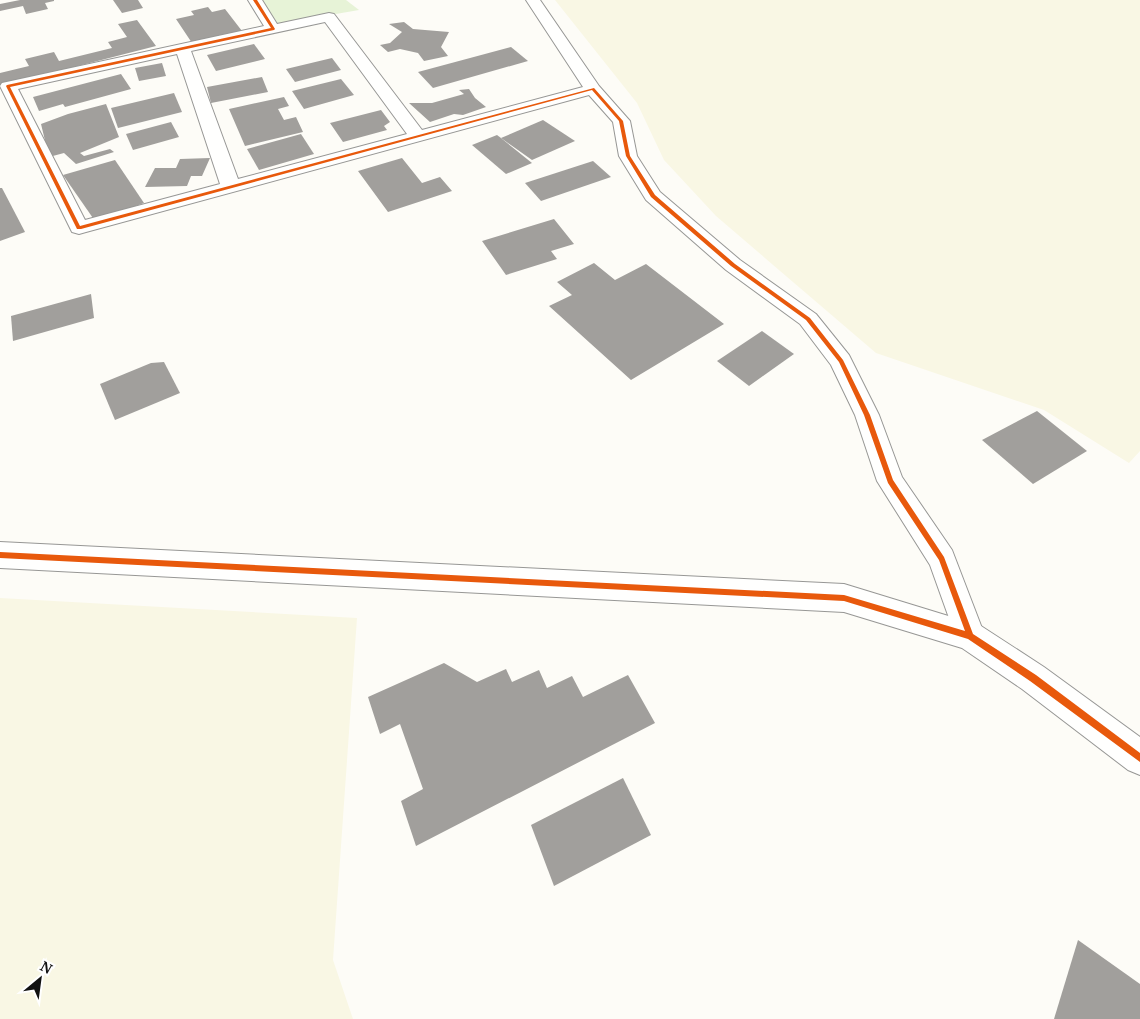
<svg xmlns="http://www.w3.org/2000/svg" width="1140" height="1019" font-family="'Noto Serif',serif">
<rect width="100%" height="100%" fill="#fdfcf7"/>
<!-- farmland -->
<g fill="#f9f7e4">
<polygon points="555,0 1140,0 1140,451 1129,463 1044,410 876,353 716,216 664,160 637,103"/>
<polygon points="0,598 357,618 333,960 353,1019 0,1019"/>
</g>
<!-- green -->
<polygon fill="#e7f3d7" points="262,0 346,0 359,10 278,24"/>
<!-- building -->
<g fill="#a19f9c">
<polygon points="20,0 54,0 54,1 45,3 48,9 26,14 23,6 0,11 0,4"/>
<polygon points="113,0 138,0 143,8 122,13"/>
<polygon points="208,7 212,12 225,9 242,31 192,43 176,19 194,15 191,11"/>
<polygon points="137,20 156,46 0,86 0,73 29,66 25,59 54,52 59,61 112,48 108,42 127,37 118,24"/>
<polygon points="404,22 413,29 449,32 441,47 448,56 424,61 418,53 400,49 388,52 380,45 390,43 402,32 389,24"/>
<polygon points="254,44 265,59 216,71 207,55"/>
<polygon points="511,47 528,61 433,88 418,72"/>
<polygon points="332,58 341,70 295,82 286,69"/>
<polygon points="162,63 166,76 139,81 135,68"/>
<polygon points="121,74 131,89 65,107 63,104 39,111 33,97"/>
<polygon points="262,77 268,92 211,103 207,87"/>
<polygon points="341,79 354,95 304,109 292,91"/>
<polygon points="469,89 475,98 486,107 463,115 454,114 430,122 409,103 432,103 464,94 459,90"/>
<polygon points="174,93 182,112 118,128 111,108"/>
<polygon points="284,97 289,106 278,109 284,120 296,117 303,132 245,146 229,109"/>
<polygon points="106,104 119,137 80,153 84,156 110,149 114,152 76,164 64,153 49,157 41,124 68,114"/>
<polygon points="381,110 390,122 384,126 387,130 343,142 330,123"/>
<polygon points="543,120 575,141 532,160 501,138"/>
<polygon points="171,122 179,137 133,150 126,134"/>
<polygon points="301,134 314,154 259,170 247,149"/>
<polygon points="497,135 501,138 532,163 506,174 472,145"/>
<polygon points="210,158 202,176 191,176 187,186 145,187 155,168 176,168 180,159"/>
<polygon points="402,158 422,183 440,177 452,191 388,212 358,171"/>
<polygon points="115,160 144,203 95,221 63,175"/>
<polygon points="593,161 611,177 541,201 525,183"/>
<polygon points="0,188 2,188 25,232 0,241"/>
<polygon points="554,219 574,244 551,251 557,259 506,275 482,241"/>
<polygon points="594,263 615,280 646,264 724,324 631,380 549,306 572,295 557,282"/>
<polygon points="91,294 94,318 13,341 11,316"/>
<polygon points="762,331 794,354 749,386 717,361"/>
<polygon points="164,362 180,393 115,420 100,384 151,363"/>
<polygon points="1037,411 1087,451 1033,484 982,440"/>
<polygon points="444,663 477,682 506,669 512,682 539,670 547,688 572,676 583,697 628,675 655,723 416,846 401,801 423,789 400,724 380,734 368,697"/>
<polygon points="623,778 651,835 554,886 531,825"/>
<polygon points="1078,940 1140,984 1140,1019 1054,1019"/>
</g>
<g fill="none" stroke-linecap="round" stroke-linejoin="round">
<defs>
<path id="minor" d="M 248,0 L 262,0 L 277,24 L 329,13 L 334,14 L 422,130 L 583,87 L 526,0 L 540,0 L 599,86 L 630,121 L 637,156 L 660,192 L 740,260 L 816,314 L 849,355 L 879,415 L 902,477 L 952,550 L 985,636 L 981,646 L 970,651 L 959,646 L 930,565 L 877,481 L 855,415 L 831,365 L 800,324 L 726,270 L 646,200 L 619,156 L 613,122 L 589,95 L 86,232 L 79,234 L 72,232 L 0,86 L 2,83 L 264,26 ZM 325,22 L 407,134 L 238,179 L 191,51 ZM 177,54 L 220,184 L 85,220 L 18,89 Z"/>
<polygon id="tertiary" points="0,542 844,584 981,626 1044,667 1140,737 1140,775 1128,770 1022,689 962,648 844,612 0,568"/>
</defs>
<!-- minor casing -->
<use href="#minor" stroke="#979795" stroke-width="2"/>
<!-- tertiary casing -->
<use href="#tertiary" stroke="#979795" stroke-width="2"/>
<!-- minor -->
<use href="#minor" fill="#fffffe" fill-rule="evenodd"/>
<!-- tertiary -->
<use href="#tertiary" fill="#fffffe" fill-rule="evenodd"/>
<defs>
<polygon id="cycleway" points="253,0 257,0 275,29 274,30 10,87 80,226 594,88 623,121 630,156 655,195 735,264 810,318 843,360 870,415 893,480 944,557 973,634 1036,675 1140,753 1140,762 1030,681 968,639 844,601 0,558 0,552 844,595 965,631 939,560 888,483 864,415 839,362 806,320 731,266 651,197 626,156 619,121 592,90 81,229 77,229 6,86 7,85 271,28"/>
</defs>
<!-- cycleway casing -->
<use href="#cycleway" stroke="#fff" stroke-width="3"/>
<!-- cycleway -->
<use href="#cycleway" fill="#e8590c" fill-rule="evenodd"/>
</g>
<!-- north arrow -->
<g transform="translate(40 979) rotate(29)" stroke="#ffffff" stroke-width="4" paint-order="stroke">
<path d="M0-4L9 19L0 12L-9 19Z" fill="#111111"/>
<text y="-8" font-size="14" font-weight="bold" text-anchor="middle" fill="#111111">N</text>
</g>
</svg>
